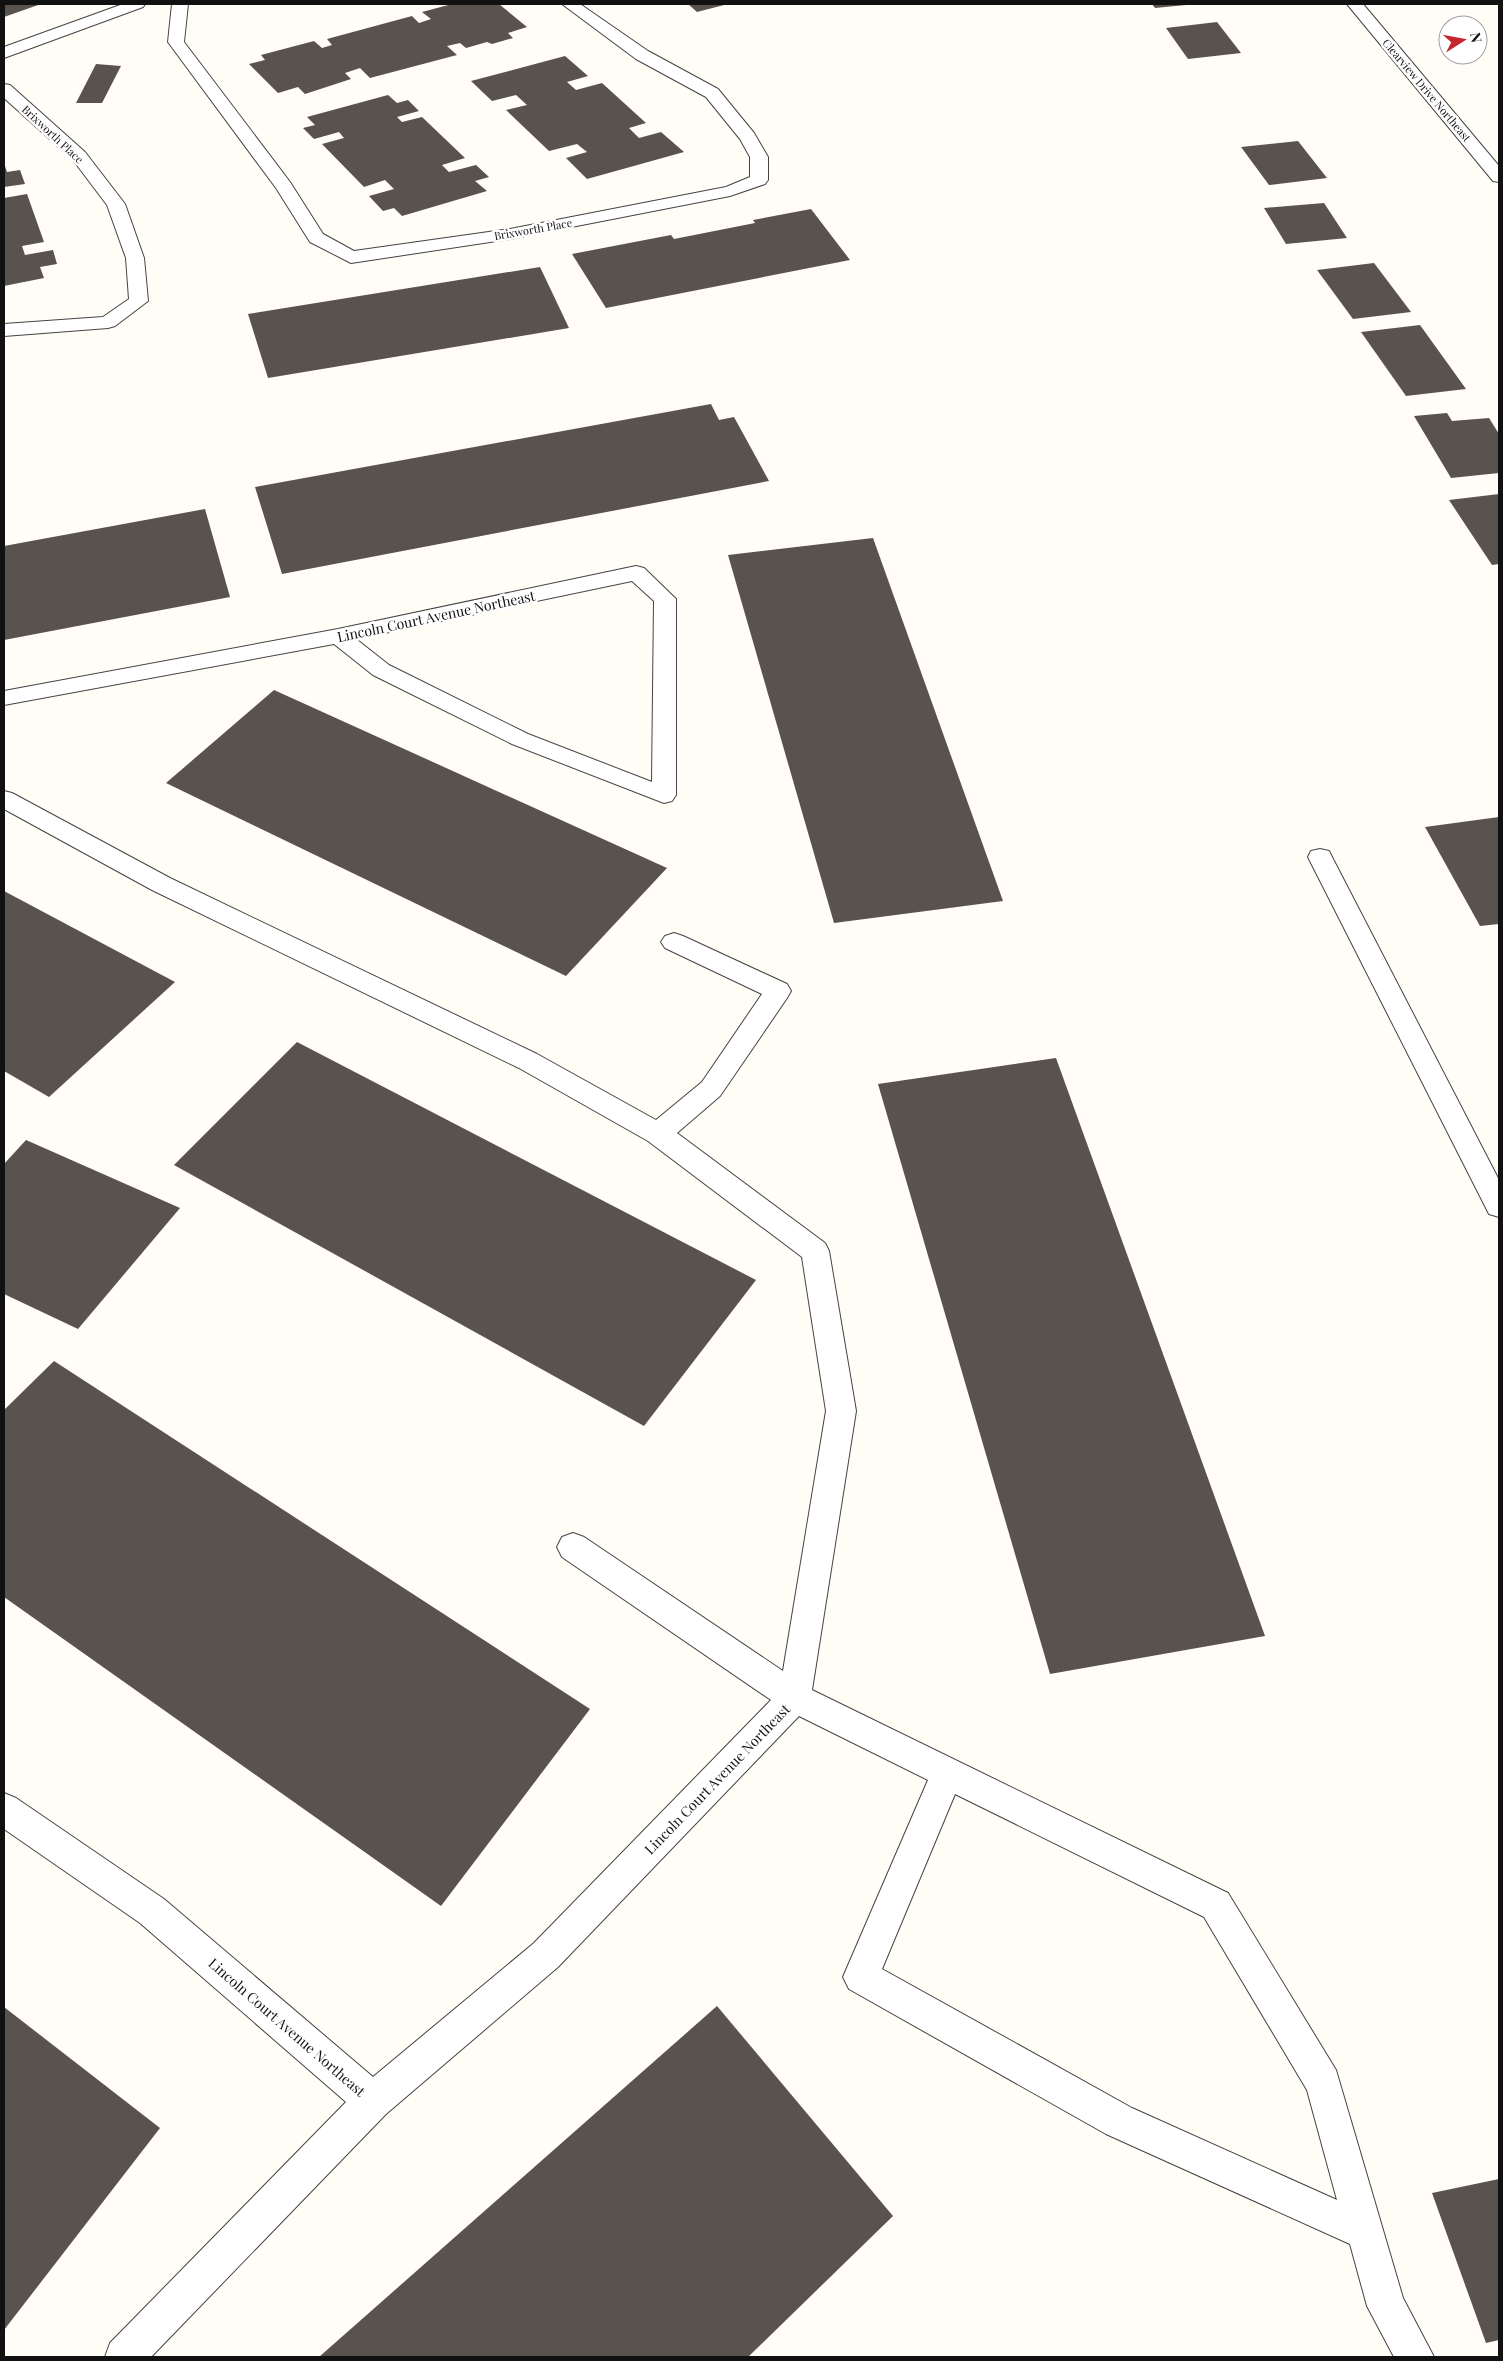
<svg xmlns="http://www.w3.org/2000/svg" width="1503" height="2361" font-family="'Playfair Display',serif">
<rect width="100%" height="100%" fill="#fffdf5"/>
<!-- building -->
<g fill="#5a524d">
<polygon points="4,4 41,4 4,17"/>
<polygon points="452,4 499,4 527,27 508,33 513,38 492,44 487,42 466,48 460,43 447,46 457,55 370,78 360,68 345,73 351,79 305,94 298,87 278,93 249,64 265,60 261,55 314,41 322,48 332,45 327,39 412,16 419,23 431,19 422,12"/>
<polygon points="688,4 728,4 697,12"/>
<polygon points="1152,4 1186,4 1186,5 1155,8"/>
<polygon points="1217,22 1241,53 1188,59 1166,28"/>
<polygon points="565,56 588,76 567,82 576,90 602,83 646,123 629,128 639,138 661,132 684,152 587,179 566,158 587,152 577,144 549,151 506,110 527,105 516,95 492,101 471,81"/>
<polygon points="96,64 121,66 102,103 76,103"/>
<polygon points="388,95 397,103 408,100 419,111 397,117 402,122 422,117 465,158 442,165 449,172 476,165 489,177 475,181 487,191 402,216 394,208 383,211 369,196 394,189 385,180 364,187 322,144 344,138 339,132 314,139 303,128 315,125 307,117"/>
<polygon points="1298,141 1327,178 1269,185 1241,147"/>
<polygon points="4,163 7,172 20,170 25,184 4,187"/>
<polygon points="27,194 44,242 22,246 25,255 53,250 57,264 40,267 44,278 4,286 4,198"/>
<polygon points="1324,203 1347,238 1286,244 1264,208"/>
<polygon points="811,209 850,260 606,308 572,254 671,235 674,239 755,223 753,220"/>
<polygon points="1374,263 1411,312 1353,319 1317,270"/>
<polygon points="540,267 569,328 268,378 248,314"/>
<polygon points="1420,325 1466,389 1406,396 1361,332"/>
<polygon points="711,404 719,420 734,417 769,481 282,574 255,487"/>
<polygon points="1447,413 1452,421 1489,418 1499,434 1499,473 1451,478 1414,416"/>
<polygon points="1499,494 1499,564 1492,565 1449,500"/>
<polygon points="205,509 230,597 4,640 4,546"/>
<polygon points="873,538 1003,901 834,923 728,555"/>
<polygon points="274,690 667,868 566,976 166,783"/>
<polygon points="1499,817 1499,924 1480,926 1425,827"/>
<polygon points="4,891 175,982 49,1097 4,1071"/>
<polygon points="297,1042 756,1280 644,1426 174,1165"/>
<polygon points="1056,1058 1265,1636 1050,1674 878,1084"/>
<polygon points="26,1140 180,1208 78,1329 4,1294 4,1164"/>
<polygon points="54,1361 590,1709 441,1906 4,1597 4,1410"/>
<polygon points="717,2006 893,2216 748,2357 319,2357"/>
<polygon points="4,2007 160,2128 4,2330"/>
<polygon points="1499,2179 1499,2340 1486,2343 1432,2193"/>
</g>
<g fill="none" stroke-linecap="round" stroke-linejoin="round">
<defs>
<g id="minor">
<polygon points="123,4 145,4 143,7 4,58 4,47"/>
<polygon points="172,4 188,4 184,42 290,182 323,234 354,251 510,229 726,187 750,177 750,157 740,139 706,97 636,59 562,4 580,4 648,51 718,89 754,133 768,157 768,180 765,184 730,196 510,239 351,263 310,242 276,188 168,42"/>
<polygon points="1347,4 1363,4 1499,166 1499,182 1493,181"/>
<polygon points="4,84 10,85 85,152 125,204 144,258 148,301 115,326 108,328 4,336 4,324 103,317 129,299 126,258 107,205 73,160 4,98"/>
<path d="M 636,566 L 644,568 L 676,599 L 676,795 L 672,801 L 664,803 L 512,744 L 373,675 L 334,644 L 4,705 L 4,691 L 338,629 ZM 632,581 L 654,601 L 652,782 L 528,734 L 389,665 L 356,639 Z"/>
<path d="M 4,791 L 12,793 L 170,878 L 537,1054 L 656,1120 L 702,1082 L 762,994 L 665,948 L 661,942 L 665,936 L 674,933 L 683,936 L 787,984 L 791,991 L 787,998 L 720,1096 L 677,1133 L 825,1243 L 829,1251 L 856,1411 L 812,1690 L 1228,1893 L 1336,2070 L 1403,2298 L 1434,2357 L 1394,2357 L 1367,2306 L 1350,2244 L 1106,2134 L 849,1989 L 843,1977 L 928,1780 L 799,1716 L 558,1967 L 386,2114 L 151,2357 L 105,2357 L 110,2343 L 346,2102 L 140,1923 L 4,1829 L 4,1793 L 16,1798 L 164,1899 L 373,2077 L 534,1943 L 771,1700 L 562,1557 L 557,1547 L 562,1537 L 573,1533 L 584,1537 L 783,1671 L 826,1411 L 802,1257 L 648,1141 L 519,1068 L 152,890 L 4,809 ZM 955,1794 L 1204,1917 L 1307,2090 L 1337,2200 L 1132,2108 L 882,1969 Z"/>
<polygon points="1320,849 1329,851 1332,857 1499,1180 1499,1217 1489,1214 1308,857 1311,851"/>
</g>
</defs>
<!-- minor casing -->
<use href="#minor" stroke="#444" stroke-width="2"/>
<!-- minor -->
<use href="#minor" fill="#fff" fill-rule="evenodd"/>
</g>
<g text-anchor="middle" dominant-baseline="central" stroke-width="5" stroke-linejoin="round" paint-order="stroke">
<!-- far-street labels -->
<g font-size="11" fill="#111" stroke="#fff">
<text transform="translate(1427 90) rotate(50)">Clearview Drive Northeast</text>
<text transform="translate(53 134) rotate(43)">Brixworth Place</text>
<text transform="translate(533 229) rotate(-10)">Brixworth Place</text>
</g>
<!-- street labels -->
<g font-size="14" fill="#111" stroke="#fff">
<text transform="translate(436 616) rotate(-12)">Lincoln Court Avenue Northeast</text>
<text transform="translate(717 1779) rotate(-46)">Lincoln Court Avenue Northeast</text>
<text transform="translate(287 2027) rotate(41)">Lincoln Court Avenue Northeast</text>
</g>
</g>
<!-- border -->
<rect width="1503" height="2361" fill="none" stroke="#111111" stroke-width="10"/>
<!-- north arrow -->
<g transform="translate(1463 40) rotate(79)"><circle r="24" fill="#ffffff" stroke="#a0a0a0"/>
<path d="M0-4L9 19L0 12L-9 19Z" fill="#c4262e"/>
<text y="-8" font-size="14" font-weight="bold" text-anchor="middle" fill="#111111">N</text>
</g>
</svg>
